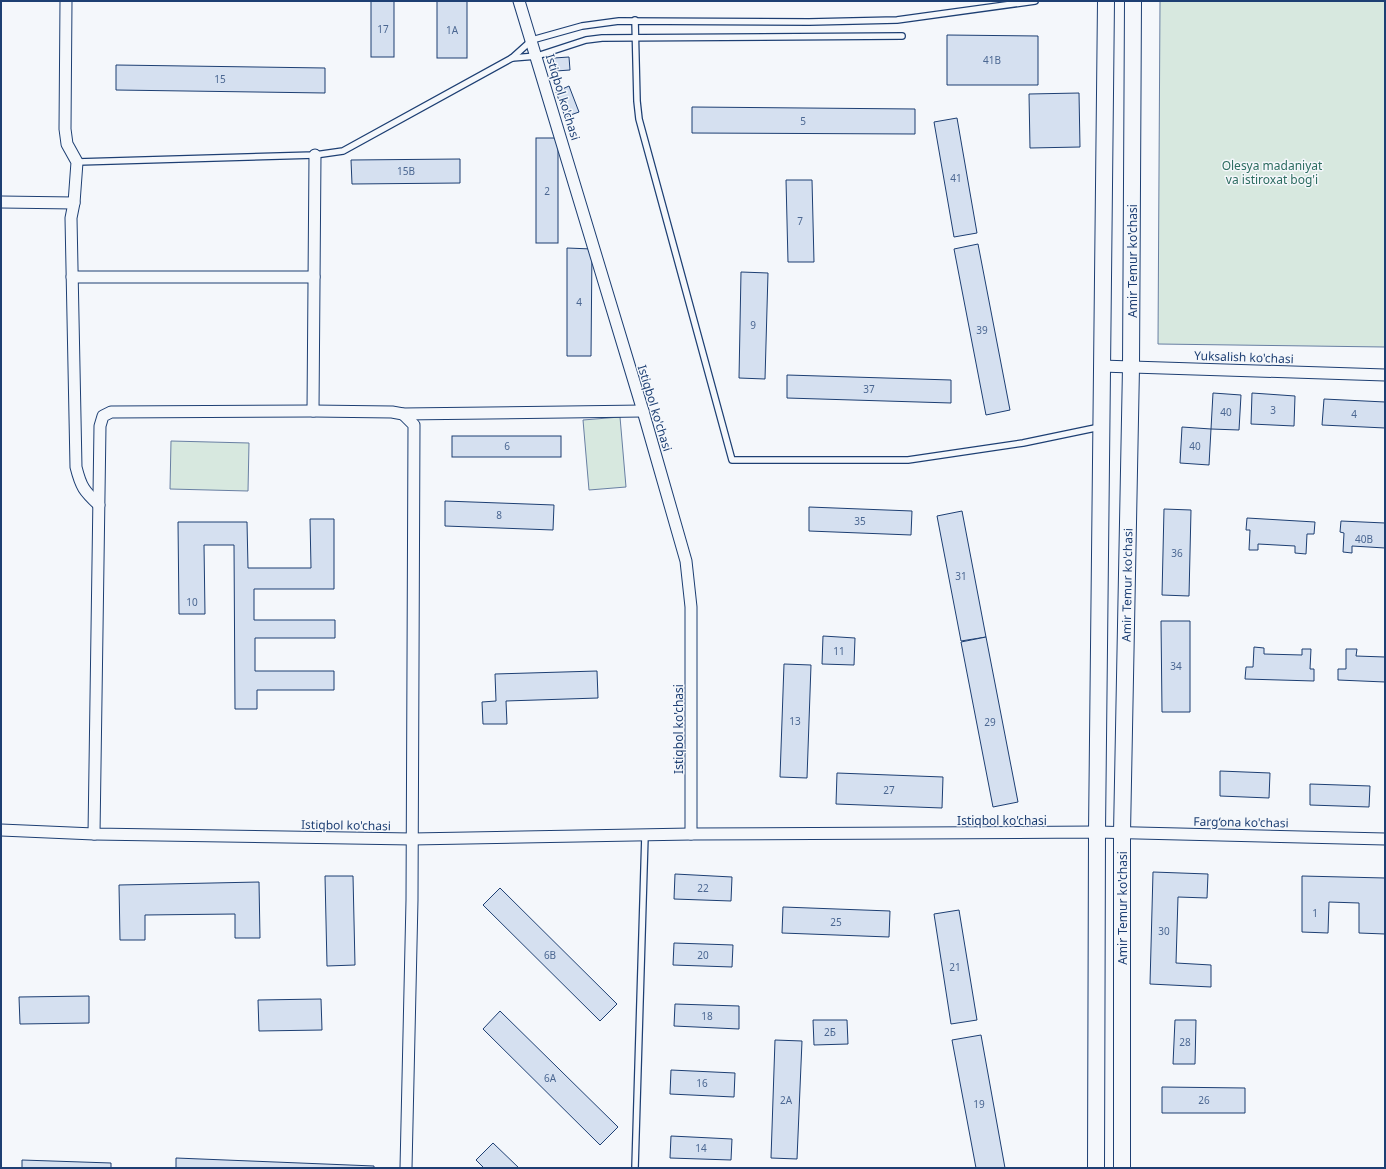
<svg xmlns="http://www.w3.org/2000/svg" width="1386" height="1169" font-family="'Noto Sans',sans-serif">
<rect width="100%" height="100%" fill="#f4f7fb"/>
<!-- green -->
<g fill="#d7e8df" stroke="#687fa3">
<polygon points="1160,1 1385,1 1385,347 1158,344"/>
<polygon points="620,417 626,487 589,490 583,420"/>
<polygon points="171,441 249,443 248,491 170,489"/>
</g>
<!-- building -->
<g fill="#d5e0f0" stroke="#1d3f73">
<rect x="371" y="1" width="23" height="56"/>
<rect x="437" y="1" width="30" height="57"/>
<polygon points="947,35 1038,36 1038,85 947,85"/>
<polygon points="569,57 570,70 556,71 554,58"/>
<polygon points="116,65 325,68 325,93 116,90"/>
<polygon points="569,86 579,112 565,117 556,92"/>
<polygon points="1079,93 1080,147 1030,148 1029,94"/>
<polygon points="692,107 915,109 915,134 692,133"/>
<polygon points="957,118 977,233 954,237 934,122"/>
<rect x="536" y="138" width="22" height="105"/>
<polygon points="460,159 460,183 352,184 351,160"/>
<polygon points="786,180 812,180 814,262 788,262"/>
<polygon points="978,244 1010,410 986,415 954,249"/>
<polygon points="567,248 592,249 591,356 567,356"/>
<polygon points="741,272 768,273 765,379 739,378"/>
<polygon points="787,375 951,380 951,403 787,398"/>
<polygon points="1213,393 1241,395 1239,430 1211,429"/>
<polygon points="1252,393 1295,396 1294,426 1251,424"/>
<polygon points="1324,399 1385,402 1385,428 1322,425"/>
<polygon points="1182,427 1211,429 1209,465 1180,463"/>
<rect x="452" y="436" width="109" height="21"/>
<polygon points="445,501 554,505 553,530 445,526"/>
<polygon points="809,507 912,511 911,535 809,531"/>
<polygon points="1164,509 1191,510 1189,596 1162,595"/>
<polygon points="962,511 986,637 961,641 937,516"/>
<polygon points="1247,518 1315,522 1314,534 1307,534 1306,554 1295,553 1295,546 1258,544 1258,550 1249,550 1250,530 1246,530"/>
<polygon points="310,519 334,519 334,589 254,589 254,620 335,620 335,638 255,638 255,671 334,671 334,690 257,690 257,709 235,709 234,545 204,545 205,614 179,614 178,522 247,522 248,568 311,568"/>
<polygon points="1341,521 1385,523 1385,548 1352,546 1352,553 1343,552 1344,533 1340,532"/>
<polygon points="1161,621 1190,621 1190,712 1162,712"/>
<polygon points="823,636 855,638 854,665 822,664"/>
<polygon points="986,637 1018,802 993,807 961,642"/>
<polygon points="1254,647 1264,648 1264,654 1302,655 1302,649 1311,649 1310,669 1314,669 1314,681 1245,679 1246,667 1253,667"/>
<polygon points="1346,649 1357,649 1356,656 1385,657 1385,682 1338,680 1338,669 1346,669"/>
<polygon points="784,664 811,665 807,778 780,777"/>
<polygon points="597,671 598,698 506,701 507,724 483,724 482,702 496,701 495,674"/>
<polygon points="1220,771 1270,773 1269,798 1220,796"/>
<polygon points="837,773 943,777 942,808 836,804"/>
<polygon points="1310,784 1370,786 1369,807 1310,805"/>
<polygon points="1153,872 1208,874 1207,898 1178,897 1176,963 1211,965 1211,987 1150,984"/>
<polygon points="675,874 732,877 731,901 674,899"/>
<polygon points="325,876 353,876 355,965 327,966"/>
<polygon points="1302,876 1385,878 1385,934 1359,933 1359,903 1329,902 1328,933 1302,932"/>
<polygon points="259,882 260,938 235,938 235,914 145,915 145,940 120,940 119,885"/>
<polygon points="500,888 617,1004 600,1021 483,905"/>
<polygon points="783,907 890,911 889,937 782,933"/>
<polygon points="959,910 977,1020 951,1024 934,914"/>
<polygon points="674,943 733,945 732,967 673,965"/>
<polygon points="89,996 89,1023 20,1024 19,997"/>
<polygon points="321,999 322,1030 259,1031 258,1000"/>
<polygon points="675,1004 739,1006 739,1029 674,1026"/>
<polygon points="500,1011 618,1127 600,1145 483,1029"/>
<polygon points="813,1020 847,1020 848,1044 814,1045"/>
<polygon points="1175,1020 1196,1020 1195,1064 1173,1064"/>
<polygon points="981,1035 1005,1168 976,1168 952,1040"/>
<polygon points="775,1040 802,1041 797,1159 771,1158"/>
<polygon points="671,1070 735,1073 734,1097 670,1094"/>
<polygon points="1162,1087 1245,1088 1245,1113 1162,1113"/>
<polygon points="671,1136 732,1139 731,1160 670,1158"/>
<polygon points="493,1143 519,1168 484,1168 476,1160"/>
<polygon points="176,1158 374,1166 374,1168 176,1168"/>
<polygon points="22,1160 111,1163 111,1168 22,1168"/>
</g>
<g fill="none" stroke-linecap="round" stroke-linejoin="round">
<defs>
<g id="lane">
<polyline points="635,20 637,101 639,119 732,460 908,460 1023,443 1100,427"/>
<polyline points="512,58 537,56 586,40 602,38 902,36"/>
<polyline points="77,162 315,155 343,151 512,58 532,40 582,26 619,21 809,22 897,20 1035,1"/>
<polyline points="635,1168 645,835"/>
</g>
<g id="street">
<path d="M 66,1 L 65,129 L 67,144 L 77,162 L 74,203 L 71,218 L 76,467 C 81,487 84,491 99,505"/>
<polyline points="519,1 643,411 686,561 691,607 691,834"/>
<polyline points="1,202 74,203"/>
<polyline points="72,277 314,277"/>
<polyline points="1101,366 1385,375"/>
<polyline points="313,411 315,155"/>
<polyline points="403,414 414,425 412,900 406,1168"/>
<polyline points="1,830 94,834 412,839 691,834 1097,832 1385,839"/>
<polyline points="94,834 100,426 103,416 111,412 313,411 392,412 403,414 643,411"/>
</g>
<g id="secondary">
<polyline points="1096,1168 1097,832 1106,1"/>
<polyline points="1122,1168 1122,833 1131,367 1133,1"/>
</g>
</defs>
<!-- lane casing -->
<use href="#lane" stroke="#1d3f73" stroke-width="8"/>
<!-- street casing -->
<use href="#street" stroke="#1d3f73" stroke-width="13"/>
<!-- secondary casing -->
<use href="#secondary" stroke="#1d3f73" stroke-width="18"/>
<!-- lane -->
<use href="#lane" stroke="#f4f7fb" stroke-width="5.5"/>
<!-- street -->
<use href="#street" stroke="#f4f7fb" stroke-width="11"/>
<!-- secondary -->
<use href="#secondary" stroke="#f4f7fb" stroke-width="16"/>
</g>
<g text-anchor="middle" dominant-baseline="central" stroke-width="3" stroke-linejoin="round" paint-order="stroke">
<!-- number labels -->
<g font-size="10" fill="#4b6792">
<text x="383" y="29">17</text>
<text x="452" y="30">1А</text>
<text x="992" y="60">41B</text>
<text x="220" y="79">15</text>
<text x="803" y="121">5</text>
<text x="406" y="171">15В</text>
<text x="956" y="178">41</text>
<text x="547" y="191">2</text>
<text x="800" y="221">7</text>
<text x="579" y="302">4</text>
<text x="753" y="325">9</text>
<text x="982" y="330">39</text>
<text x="869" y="389">37</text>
<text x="1273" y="410">3</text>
<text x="1226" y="412">40</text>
<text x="1354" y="414">4</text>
<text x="507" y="446">6</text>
<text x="1195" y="446">40</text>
<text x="499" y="515">8</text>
<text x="860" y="521">35</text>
<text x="1364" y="539">40B</text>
<text x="1177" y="553">36</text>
<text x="961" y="576">31</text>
<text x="192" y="602">10</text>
<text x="839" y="651">11</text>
<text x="1176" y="666">34</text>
<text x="795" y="721">13</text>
<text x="990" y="722">29</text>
<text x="889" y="790">27</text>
<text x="703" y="888">22</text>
<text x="1315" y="913">1</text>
<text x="836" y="922">25</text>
<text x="1164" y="931">30</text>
<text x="550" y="955">6B</text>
<text x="703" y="955">20</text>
<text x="955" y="967">21</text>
<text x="707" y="1016">18</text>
<text x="830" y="1032">2Б</text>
<text x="1185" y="1042">28</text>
<text x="550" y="1078">6А</text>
<text x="702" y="1083">16</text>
<text x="786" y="1100">2А</text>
<text x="1204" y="1100">26</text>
<text x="979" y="1104">19</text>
<text x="701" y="1148">14</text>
</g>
<!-- street labels -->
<g font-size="12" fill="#1d3f73" stroke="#f4f7fb">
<text transform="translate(563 97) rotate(73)">Istiqbol ko'chasi</text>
<text transform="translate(1132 261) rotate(-90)">Amir Temur ko'chasi</text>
<text transform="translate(1244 357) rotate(2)">Yuksalish ko'chasi</text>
<text transform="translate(655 408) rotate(73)">Istiqbol ko'chasi</text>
<text transform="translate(1127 585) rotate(-89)">Amir Temur ko'chasi</text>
<text transform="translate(678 729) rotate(-90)">Istiqbol ko'chasi</text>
<text x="1002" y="820">Istiqbol ko'chasi</text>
<text transform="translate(1241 822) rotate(1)">Farg‘ona ko'chasi</text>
<text transform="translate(346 825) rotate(1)">Istiqbol ko'chasi</text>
<text transform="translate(1122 908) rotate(-90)">Amir Temur ko'chasi</text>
</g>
<!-- park labels -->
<g font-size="12" fill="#2c6c60" stroke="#f4f7fb">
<text x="1272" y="165">Olesya madaniyat<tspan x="1272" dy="14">va istiroxat bog'i</tspan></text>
</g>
</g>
<!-- border -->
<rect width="1386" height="1169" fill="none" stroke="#1d3f73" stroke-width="4"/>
</svg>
